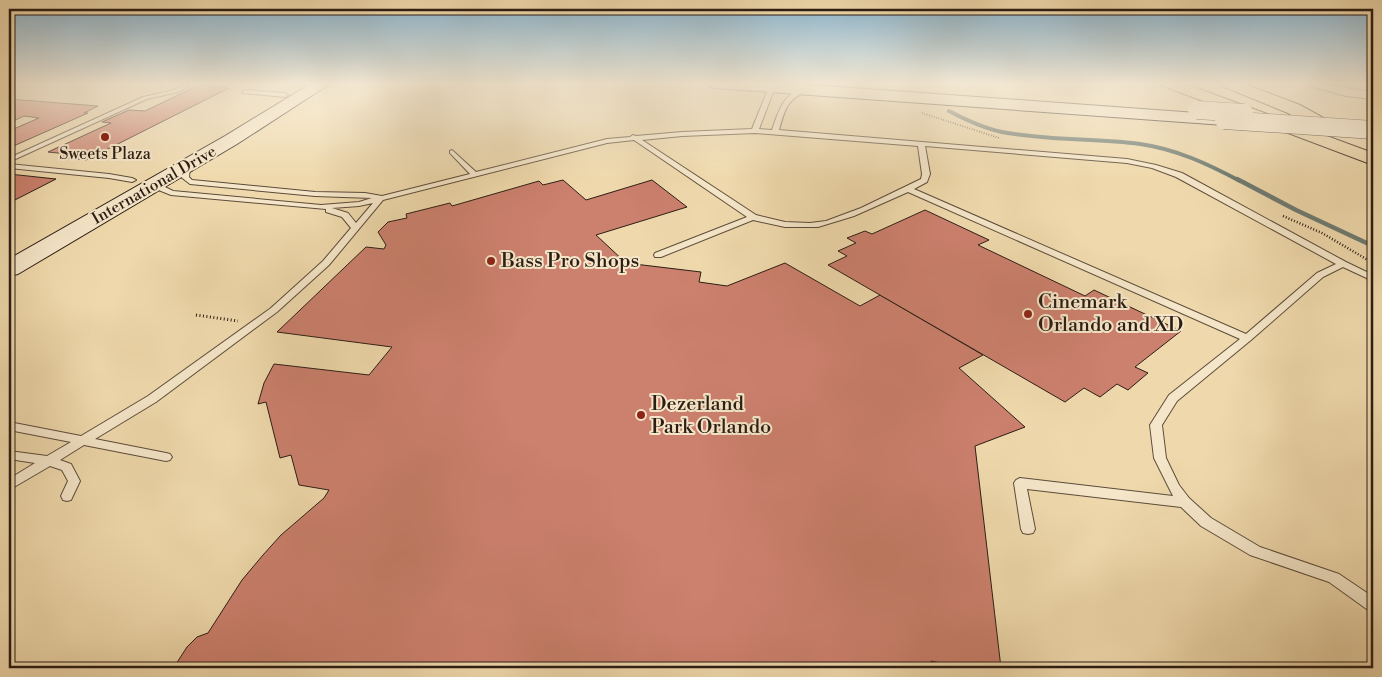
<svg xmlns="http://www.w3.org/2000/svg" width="1382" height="677" font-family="'Libre Bodoni',serif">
<rect width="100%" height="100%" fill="#efd9ac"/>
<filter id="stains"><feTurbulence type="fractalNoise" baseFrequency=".004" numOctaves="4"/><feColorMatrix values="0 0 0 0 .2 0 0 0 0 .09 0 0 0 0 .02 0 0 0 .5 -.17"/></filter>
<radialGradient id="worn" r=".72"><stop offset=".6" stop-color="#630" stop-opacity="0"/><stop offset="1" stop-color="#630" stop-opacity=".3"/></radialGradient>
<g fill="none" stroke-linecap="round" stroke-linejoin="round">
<!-- stream-far1 -->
<path stroke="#6e7b72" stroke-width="4" d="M 949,111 C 966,120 983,128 1002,132 C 1048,141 1094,138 1140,144 C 1176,149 1208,164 1240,181"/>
<!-- stream -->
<polyline stroke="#6e7b72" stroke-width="4.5" points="1237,179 1296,210 1373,246"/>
</g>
<!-- building -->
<g fill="#cc806e" stroke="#2b1d14">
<polygon points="199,85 229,88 86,160 61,157 67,154 48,152 111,123 102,122 129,110 145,111"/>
<polygon points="9,99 98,106 84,113 88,113 9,148 9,131 39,118 24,116 9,123"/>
<polygon points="9,174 56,179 9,203"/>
<polygon points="563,180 586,200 652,180 687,207 596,235 626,263 701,272 699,282 727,286 785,263 860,306 880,295 983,355 959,368 1025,427 975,446 1001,668 963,668 931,661 932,668 156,668 176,664 187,647 197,637 208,633 242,580 263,555 281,535 324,498 329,490 299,485 291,455 280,458 266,402 258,404 264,383 274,364 369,375 392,347 277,332 366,247 384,249 386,245 378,232 388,222 407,218 406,214 450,203 452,206 539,181 543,185"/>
<polygon points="925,210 989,240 978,245 1085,296 1094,290 1181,331 1135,367 1148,373 1128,390 1117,384 1100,397 1084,388 1065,402 828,265 847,256 838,251 856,243 847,238 865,231 872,234"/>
</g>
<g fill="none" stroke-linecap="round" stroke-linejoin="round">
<defs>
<g id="lane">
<polygon points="187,83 195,83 178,92 147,99 9,162 9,158 143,97 174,90"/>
<path d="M 772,85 L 775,87 L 759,129 L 772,130 C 778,113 784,89 807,89 L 807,91 C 786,100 785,110 779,130 L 1127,159 L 1156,165 L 1182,173 L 1346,262 L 1373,275 L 1373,281 L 1343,267 L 1323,277 L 1251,340 L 1177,401 L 1162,425 L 1166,458 L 1179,485 L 1189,498 L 1211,518 L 1260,547 L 1339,574 L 1373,597 L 1373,611 L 1368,610 L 1329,582 L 1250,555 L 1201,526 L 1181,507 L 1027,489 L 1035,529 L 1033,533 L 1028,534 L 1023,533 L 1021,529 L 1014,483 L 1016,480 L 1020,478 L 1173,496 L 1154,458 L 1150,425 L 1169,395 L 1240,339 L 908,192 L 854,216 L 818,227 L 785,227 L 753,220 L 661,257 L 655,257 L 654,255 L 655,253 L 747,217 L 634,140 L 607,143 L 383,200 L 329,265 L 277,312 L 156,402 L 95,439 L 166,453 L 170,454 L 172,457 L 170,460 L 166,461 L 84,445 L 60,460 L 71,464 L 80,481 L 71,500 L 67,501 L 63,500 L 61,496 L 68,481 L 62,470 L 50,466 L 9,490 L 9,479 L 35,463 L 9,459 L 9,451 L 47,456 L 71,442 L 9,430 L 9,422 L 81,436 L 148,396 L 271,308 L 323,261 L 351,228 L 342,217 L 326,212 L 326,209 L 171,195 L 151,187 L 151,183 L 157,183 L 173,191 L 321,205 L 359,202 L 372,198 L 315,196 L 190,184 L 181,177 L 184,165 L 190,166 L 189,177 L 192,180 L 315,192 L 365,193 L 382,196 L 470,174 L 450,153 L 450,151 L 452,150 L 476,172 L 607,139 L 630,137 L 633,135 L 636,136 L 682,132 L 752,129 L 769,87 ZM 755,133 L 918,146 L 922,174 L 921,179 L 861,208 L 826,221 L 810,223 L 785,222 L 756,215 L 642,140 L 682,136 ZM 925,146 L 1127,163 L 1152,168 L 1176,177 L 1336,264 L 1317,273 L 1246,334 L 914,189 L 927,182 L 930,174 ZM 373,203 L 356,223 L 348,213 L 332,208 L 359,206 Z"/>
<polygon points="245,90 285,93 288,95 285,97 243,93 242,92"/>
<polygon points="9,164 109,174 132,178 136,180 132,182 109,178 9,168"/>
</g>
<path id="street" d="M 1307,83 C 1329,83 1350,90 1373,92 L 1373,99 L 1346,96 L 1308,85 Z"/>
<g id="secondary">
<polygon points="312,83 331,83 237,144 18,274 9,276 9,259 225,136"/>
<polygon points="707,83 784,83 1224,115 1230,116 1233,120 1230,124 1224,125 715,88 710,86"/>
</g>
<g id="highway">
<polygon points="1160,83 1183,83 1373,153 1373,165 1163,86"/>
<polygon points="1219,83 1242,83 1300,105 1329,121 1332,125 1329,129 1323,130 1317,129 1288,113 1222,86"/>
</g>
</defs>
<!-- lane casing -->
<use href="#lane" stroke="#5c4c3a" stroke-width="2"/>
<!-- street casing -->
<use href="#street" stroke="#5c4c3a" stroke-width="2"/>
<!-- secondary casing -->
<use href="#secondary" stroke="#2b1d14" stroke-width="2"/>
<!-- highway casing -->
<use href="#highway" stroke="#2b1d14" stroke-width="2"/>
<!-- path-far2 -->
<polyline stroke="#2b1d14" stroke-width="2" stroke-dasharray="0.5 2" stroke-linecap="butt" points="922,113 999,138"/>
<!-- path-far1 -->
<polyline stroke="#2b1d14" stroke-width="2.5" stroke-dasharray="1 2" stroke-linecap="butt" points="1283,216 1322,233 1373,263"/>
<!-- path -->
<polyline stroke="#2b1d14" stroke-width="3" stroke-dasharray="1 2.5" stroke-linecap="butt" points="196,315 238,321"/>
<!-- lane -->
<use href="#lane" fill="#f5e6c9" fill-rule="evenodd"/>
<!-- street -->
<use href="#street" fill="#f5e6c9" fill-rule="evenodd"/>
<!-- secondary -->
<use href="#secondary" fill="#f5e6c9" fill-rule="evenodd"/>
<!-- highway -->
<use href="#highway" fill="#efd9ac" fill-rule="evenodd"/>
<defs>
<g id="secondary-bridge">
<polyline points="1197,110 1244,113"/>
<polyline points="1224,120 1373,130"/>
</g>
</defs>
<!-- secondary-bridge casing -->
<use href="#secondary-bridge" stroke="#2b1d14" stroke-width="19" stroke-linecap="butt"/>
<!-- secondary-bridge -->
<use href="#secondary-bridge" stroke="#f5e6c9" stroke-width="18"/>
</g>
<!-- sky -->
<linearGradient id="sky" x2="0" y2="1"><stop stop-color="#89b6d2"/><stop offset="0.47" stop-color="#f8eeda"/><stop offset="1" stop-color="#f8eeda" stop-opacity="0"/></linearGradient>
<rect width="1382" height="178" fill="url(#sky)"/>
<!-- markers -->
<g fill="#8f2418" stroke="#f5e6c9" stroke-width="2">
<circle cx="105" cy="137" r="5"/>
<circle cx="491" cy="261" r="5"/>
<circle cx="1028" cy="314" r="5"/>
<circle cx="641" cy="415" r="5"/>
</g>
<g text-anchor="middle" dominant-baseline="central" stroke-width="4" stroke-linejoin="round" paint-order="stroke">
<!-- far-poi labels -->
<g font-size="16" fill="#2b1d14" stroke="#f5e6c9">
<text x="105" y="154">Sweets Plaza</text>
</g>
<!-- far-street labels -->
<g font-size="16" fill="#2b1d14" stroke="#f5e6c9">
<text transform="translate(154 185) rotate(-30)">International Drive</text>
</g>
<!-- poi labels -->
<g font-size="20" fill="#2b1d14" stroke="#f5e6c9" text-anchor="start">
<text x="501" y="261">Bass Pro Shops</text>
<text x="1038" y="302">Cinemark<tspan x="1038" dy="23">Orlando and XD</tspan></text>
<text x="651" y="404">Dezerland<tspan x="651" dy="23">Park Orlando</tspan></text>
</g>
</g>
<!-- margin -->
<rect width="1382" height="677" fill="none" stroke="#efd9ac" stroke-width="30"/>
<rect x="10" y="10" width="1362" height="657" fill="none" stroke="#2b1d14" stroke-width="2.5"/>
<rect x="15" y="15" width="1352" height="647" fill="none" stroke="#2b1d14"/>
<rect width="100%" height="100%" filter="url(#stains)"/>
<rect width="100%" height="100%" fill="url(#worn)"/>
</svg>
